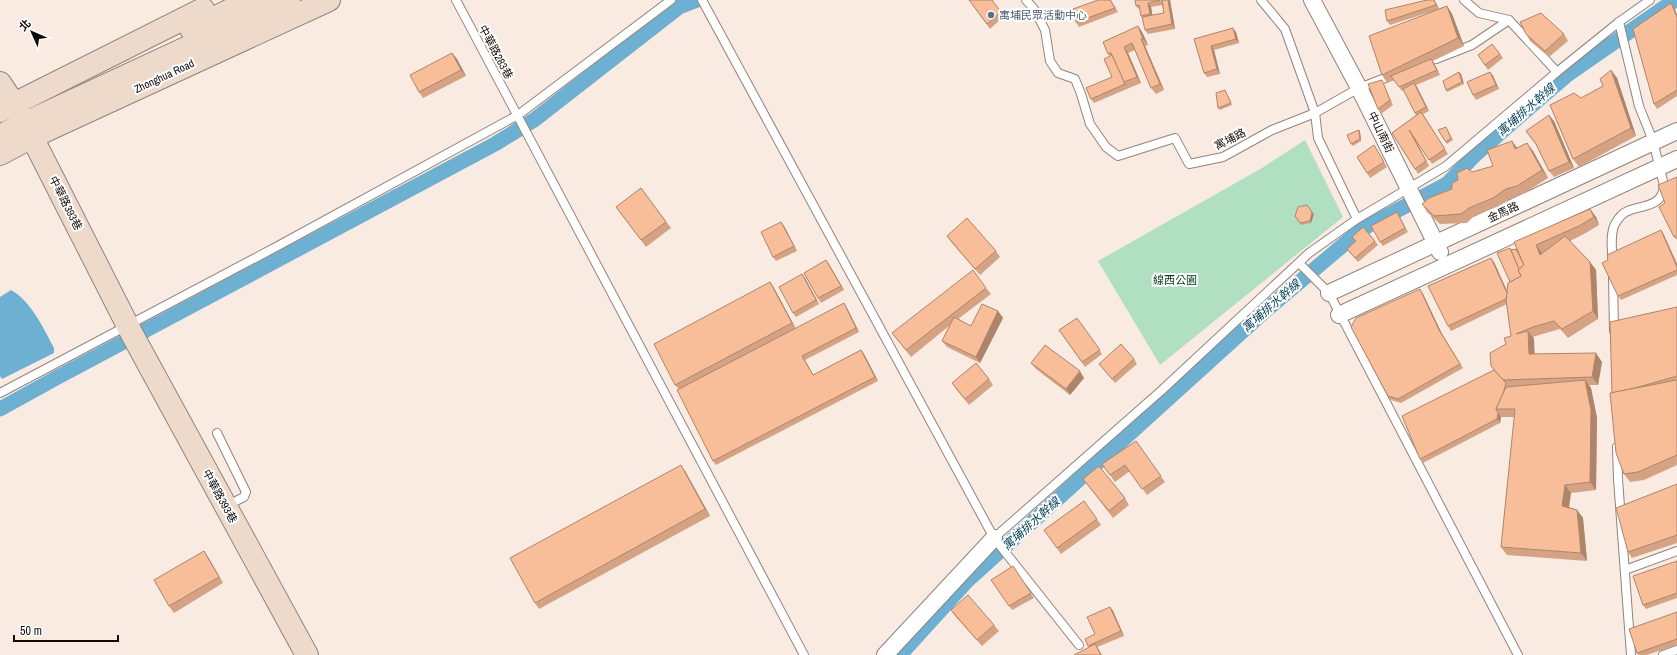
<svg xmlns="http://www.w3.org/2000/svg" width="1677" height="655" font-family="'Archivo Narrow','Noto Sans TC',sans-serif">
<rect width="100%" height="100%" fill="#f9ebe2"/>
<!-- green -->
<polygon fill="#b1dfc1" points="1305,140 1343,217 1160,365 1098,261 1262,168"/>
<!-- water -->
<path fill="#6db0d1" d="M 11,290 C 31,301 44,329 54,348 L 54,353 L 2,379 L 0,376 L 0,297 Z"/>
<g fill="none" stroke-linecap="round" stroke-linejoin="round">
<!-- canal -->
<g stroke="#6db0d1" stroke-width="15">
<polyline points="0,409 58,377 495,144 534,120 679,7 697,0"/>
<polyline points="900,655 967,581 1264,312 1362,229 1447,184 1476,154 1567,75 1675,0"/>
</g>
<defs>
<g id="lane">
<polyline points="456,0 804,655"/>
<polyline points="702,0 994,538 1079,645"/>
<polyline points="1026,0 1034,9 1045,30 1050,61 1058,73 1075,79 1081,94 1090,124 1106,147 1118,156 1175,138 1189,164 1223,157 1272,130 1315,113 1359,88 1393,75"/>
<polyline points="1261,0 1285,29 1315,113 1318,138 1357,219"/>
<polyline points="1464,0 1479,13 1509,20 1557,72"/>
<polyline points="1436,59 1472,45 1509,20"/>
<polyline points="1299,263 1329,293 1518,655"/>
<path d="M 1613,263 C 1612,252 1610,237 1614,226 C 1616,222 1620,216 1624,213 C 1637,204 1663,210 1664,185 L 1653,141 L 1639,106 L 1619,22"/>
<polyline points="1613,277 1614,331"/>
<polyline points="0,393 276,247 518,115 671,0"/>
<polyline points="217,433 246,492 244,497 226,506"/>
<polyline points="1617,447 1618,479 1631,655"/>
<polyline points="994,538 1162,390 1309,253 1357,219 1446,166 1557,72 1619,22 1650,0"/>
<polyline points="1625,570 1677,551"/>
<polyline points="1663,655 1677,650"/>
</g>
<g id="street">
<polyline points="1312,0 1359,88 1440,252"/>
<polyline points="1329,293 1677,131"/>
<polyline points="1339,315 1677,159"/>
<polyline points="885,655 994,538"/>
</g>
<g id="secondary">
<polyline points="191,29 251,0"/>
<polyline points="0,83 14,104 32,137 133,336 307,655"/>
<polyline points="0,111 203,9"/>
<polyline points="0,136 25,123 289,0"/>
<polyline points="0,154 32,137 329,0"/>
</g>
</defs>
<!-- lane casing -->
<use href="#lane" stroke="#91847c" stroke-width="10"/>
<!-- street casing -->
<use href="#street" stroke="#91847c" stroke-width="18"/>
<!-- secondary casing -->
<use href="#secondary" stroke="#91847c" stroke-width="24"/>
<!-- lane -->
<use href="#lane" stroke="#fff" stroke-width="8"/>
<!-- street -->
<use href="#street" stroke="#fff" stroke-width="16"/>
<!-- secondary -->
<use href="#secondary" stroke="#eddaca" stroke-width="22"/>
</g>
<!-- wall -->
<g fill="#d5a384" fill-rule="evenodd">
<polygon points="969,0 992,0 1004,16 990,29"/>
<polygon points="1111,0 1118,12 1079,27 1076,22"/>
<path d="M 1162,0 L 1170,0 L 1175,29 L 1148,34 L 1145,30 L 1143,18 L 1141,16 L 1140,10 L 1136,6 ZM 1162,5 L 1164,13 L 1152,15 L 1151,7 Z"/>
<polygon points="1436,3 1439,9 1447,6 1452,14 1464,46 1433,61 1440,75 1416,85 1429,111 1423,114 1448,154 1432,164 1413,135 1429,166 1418,174 1392,133 1416,115 1404,91 1402,91 1394,80 1387,83 1382,75 1430,12 1390,25 1387,21"/>
<polygon points="1671,3 1674,7 1677,15 1677,96 1657,109 1654,104"/>
<polygon points="1138,26 1142,32 1148,45 1145,46 1164,90 1156,94 1151,88 1135,50 1128,53 1141,83 1094,103 1091,99 1112,77 1110,56 1108,54"/>
<polygon points="1236,32 1239,43 1214,50 1220,74 1207,77 1204,73 1194,39"/>
<polygon points="1526,34 1564,34 1568,41 1549,57 1530,41"/>
<polygon points="452,53 457,59 466,76 423,98 419,92"/>
<polygon points="1500,54 1503,58 1488,70 1478,55"/>
<polygon points="1611,70 1617,78 1636,136 1579,167 1573,159 1581,98 1603,86"/>
<polygon points="1459,72 1461,74 1464,84 1447,92 1446,90"/>
<polygon points="1490,72 1493,76 1499,89 1476,100 1473,95"/>
<polygon points="1384,85 1393,105 1381,114 1378,109"/>
<polygon points="1225,90 1232,105 1220,110 1218,108"/>
<polygon points="1554,121 1574,168 1554,177 1549,171 1537,146 1526,131"/>
<polygon points="1446,127 1453,140 1447,144 1438,130"/>
<polygon points="1359,130 1360,132 1361,141 1353,146 1351,144"/>
<polygon points="1374,145 1387,167 1370,178 1357,157"/>
<polygon points="1518,148 1533,151 1548,178 1523,194 1511,198 1499,206 1474,216 1467,223 1440,224 1427,212 1422,204 1452,189 1472,172 1493,166"/>
<polygon points="1677,177 1677,240 1674,237 1665,203"/>
<polygon points="641,188 671,228 646,247 616,207"/>
<polygon points="1590,209 1596,217 1599,225 1584,234 1570,241 1590,262 1596,270 1598,319 1568,338 1560,329 1539,335 1533,337 1534,339 1534,354 1602,362 1598,385 1589,385 1591,388 1597,418 1596,490 1571,493 1569,507 1577,510 1583,518 1587,561 1507,555 1501,547 1515,417 1501,417 1500,423 1423,463 1420,459 1494,370 1491,366 1511,336 1507,304 1451,331 1448,326 1494,262 1507,291 1510,282 1511,250 1516,249"/>
<polygon points="1314,214 1311,223 1301,225 1295,216"/>
<polygon points="1400,217 1408,232 1383,246 1380,242"/>
<polygon points="781,222 784,226 797,251 776,261 773,257"/>
<polygon points="1661,230 1664,235 1677,264 1677,275 1621,300 1618,296"/>
<polygon points="947,236 996,251 1000,257 980,275 951,242"/>
<polygon points="1352,237 1375,241 1378,245 1358,262 1347,249 1355,241"/>
<polygon points="826,260 844,290 821,303 818,298"/>
<polygon points="805,278 819,304 796,317 793,313"/>
<polygon points="770,282 774,288 796,329 844,303 847,308 859,332 805,360 813,375 861,350 864,354 878,381 716,465 713,461 679,389 675,385"/>
<polygon points="986,288 991,294 958,319 971,326 998,311 1003,318 980,363 947,347 942,341 949,326 911,357 892,333"/>
<polygon points="1423,294 1442,334 1463,368 1401,403 1391,400 1388,396"/>
<polygon points="1677,307 1677,465 1644,480 1630,482 1624,474 1612,393"/>
<polygon points="1077,318 1102,354 1085,367 1059,330"/>
<polygon points="1134,359 1137,364 1115,383 1099,364"/>
<polygon points="1031,363 1084,378 1070,395 1036,369"/>
<polygon points="989,379 993,385 969,405 956,389 952,383"/>
<polygon points="1136,441 1165,482 1147,495 1130,471 1115,482 1102,464"/>
<polygon points="685,471 710,516 539,609 535,603"/>
<polygon points="1083,479 1125,498 1129,505 1113,518"/>
<polygon points="1677,484 1677,543 1632,558 1628,552"/>
<polygon points="1084,501 1101,525 1061,554 1044,530"/>
<polygon points="204,551 208,557 223,583 174,613 169,606"/>
<polygon points="1677,561 1677,598 1646,609 1643,605"/>
<polygon points="1013,566 1034,598 1012,610 991,580"/>
<polygon points="1110,607 1113,611 1124,636 1097,647 1099,650 1089,647 1088,646"/>
<polygon points="951,610 994,625 999,631 982,646 955,616"/>
<polygon points="1677,612 1677,645 1647,655 1638,655 1637,653"/>
</g>
<!-- shaded-wall -->
<g fill="#ae856b">
<polygon points="1168,0 1170,0 1175,29 1172,24"/>
<polygon points="1434,0 1436,3 1439,9 1436,5"/>
<polygon points="1148,3 1151,7 1153,18 1150,14"/>
<polygon points="1671,3 1674,7 1677,15 1677,17"/>
<polygon points="1447,6 1452,14 1464,46 1458,38"/>
<polygon points="1138,26 1142,32 1148,45 1143,39"/>
<polygon points="1233,28 1236,32 1239,43 1236,39"/>
<polygon points="1141,39 1145,46 1164,90 1160,84"/>
<polygon points="1211,46 1214,50 1220,74 1217,69"/>
<polygon points="1124,47 1128,53 1141,83 1137,77"/>
<polygon points="452,53 457,59 466,76 461,70"/>
<polygon points="1431,59 1434,63 1440,75 1437,70"/>
<polygon points="1611,70 1617,78 1636,136 1631,128"/>
<polygon points="1459,72 1461,74 1464,84 1462,82"/>
<polygon points="1490,72 1493,76 1499,89 1496,85"/>
<polygon points="1414,83 1417,87 1429,111 1426,107"/>
<polygon points="1549,115 1554,121 1574,168 1569,162"/>
<polygon points="1359,130 1360,132 1361,141 1360,139"/>
<polygon points="1409,130 1412,134 1429,166 1426,161"/>
<polygon points="1512,141 1518,149 1515,149"/>
<polygon points="1527,143 1533,151 1548,178 1542,170"/>
<polygon points="1590,209 1596,217 1599,225 1594,217"/>
<polygon points="1312,212 1314,214 1311,223 1310,221"/>
<polygon points="781,222 784,226 797,251 794,246"/>
<polygon points="1661,230 1664,235 1677,264 1677,267"/>
<polygon points="1536,245 1542,253 1540,255"/>
<polygon points="1491,258 1494,262 1512,302 1509,297"/>
<polygon points="826,260 829,264 844,290 841,286"/>
<polygon points="1590,262 1596,270 1598,319 1593,311"/>
<polygon points="802,274 805,278 819,304 816,300"/>
<polygon points="770,282 774,288 796,329 792,323"/>
<polygon points="1420,289 1423,294 1442,334 1463,368 1439,330"/>
<polygon points="844,303 847,308 859,332 856,328"/>
<polygon points="998,311 1003,318 980,363 976,357"/>
<polygon points="1528,331 1534,339 1535,363 1529,354"/>
<polygon points="861,350 864,354 878,381 875,377"/>
<polygon points="1596,353 1602,362 1598,385 1592,377"/>
<polygon points="802,356 805,360 816,380 813,375"/>
<polygon points="1080,371 1084,378 1070,395 1066,389"/>
<polygon points="1585,380 1591,388 1597,418 1596,490 1590,482"/>
<polygon points="1498,413 1501,417 1500,423 1497,419"/>
<polygon points="681,465 685,471 710,516 705,509"/>
<polygon points="1565,485 1571,493 1568,514 1562,506"/>
<polygon points="1577,510 1583,518 1587,561 1581,553"/>
<polygon points="204,551 208,557 223,583 219,577"/>
<polygon points="1110,607 1113,611 1124,636 1121,631"/>
<polygon points="1095,644 1099,650 1102,655 1101,655"/>
</g>
<!-- building -->
<g fill="#f8be99" stroke="#ae856b">
<polygon points="969,0 992,0 1001,12 987,24"/>
<polygon points="1098,0 1110,0 1115,8 1076,22 1073,9"/>
<polygon points="1135,0 1160,0 1148,3 1150,14 1141,16 1139,5 1136,6"/>
<polygon points="1162,0 1168,0 1172,24 1145,30 1142,17 1164,13"/>
<polygon points="1427,0 1434,0 1436,5 1387,21 1385,10"/>
<polygon points="1671,3 1677,17 1677,90 1654,104 1633,29"/>
<polygon points="1447,6 1458,38 1382,75 1369,36"/>
<polygon points="1541,13 1564,34 1545,51 1526,34 1520,22"/>
<polygon points="1138,26 1143,39 1141,39 1160,84 1151,88 1132,43 1124,47 1137,77 1124,82 1111,53 1108,54 1103,42"/>
<polygon points="1233,28 1236,39 1211,46 1217,69 1204,73 1194,39"/>
<polygon points="1492,44 1500,54 1485,65 1478,55"/>
<polygon points="452,53 461,70 419,92 410,75"/>
<polygon points="1112,55 1125,84 1091,99 1086,88 1112,77 1104,59"/>
<polygon points="1431,59 1437,70 1399,87 1391,76"/>
<polygon points="1611,70 1631,128 1573,159 1550,105 1574,93 1581,98 1603,86 1600,79"/>
<polygon points="1459,72 1462,82 1446,90 1443,81"/>
<polygon points="1490,72 1496,85 1473,95 1467,82"/>
<polygon points="1382,80 1390,100 1378,109 1368,84"/>
<polygon points="1414,83 1426,107 1415,113 1403,89"/>
<polygon points="1225,90 1231,103 1218,108 1216,93"/>
<polygon points="1421,112 1445,149 1429,160 1409,130 1426,161 1415,169 1392,133"/>
<polygon points="1549,115 1569,162 1549,171 1536,144 1526,131"/>
<polygon points="1446,127 1451,138 1446,142 1438,130"/>
<polygon points="1359,130 1360,139 1351,144 1347,135"/>
<polygon points="1512,141 1515,149 1527,143 1542,170 1517,186 1506,189 1493,198 1469,208 1461,214 1434,216 1422,204 1429,198 1452,189 1452,183 1458,180 1457,173 1467,168 1472,172 1493,166 1487,150"/>
<polygon points="1374,145 1384,162 1367,173 1357,157"/>
<polygon points="1677,177 1677,235 1674,237 1659,207 1665,203 1658,185"/>
<polygon points="641,188 666,222 641,240 616,207"/>
<polygon points="1307,205 1312,212 1310,221 1300,223 1295,216 1298,207"/>
<polygon points="1590,209 1594,217 1579,226 1536,245 1540,255 1565,236 1590,262 1593,311 1562,329 1554,321 1533,327 1516,334 1528,331 1529,354 1596,353 1592,377 1503,380 1491,366 1490,353 1506,344 1504,338 1511,336 1506,300 1508,283 1521,276 1518,270 1524,265 1514,242"/>
<polygon points="1397,212 1405,228 1380,242 1371,226"/>
<polygon points="967,218 996,251 975,269 947,236"/>
<polygon points="781,222 794,246 773,257 761,232"/>
<polygon points="1363,227 1375,241 1355,258 1347,249 1356,241 1352,237"/>
<polygon points="1661,230 1677,267 1677,270 1618,296 1602,263 1608,260 1607,255"/>
<polygon points="1510,248 1519,269 1518,270 1521,276 1510,282 1497,253"/>
<polygon points="1516,249 1524,265 1519,269 1511,250"/>
<polygon points="1491,258 1507,293 1506,299 1448,326 1428,286"/>
<polygon points="826,260 841,286 818,298 804,273"/>
<polygon points="973,270 986,288 906,350 892,333"/>
<polygon points="802,274 816,300 793,313 779,287"/>
<polygon points="770,282 792,323 675,385 654,344"/>
<polygon points="1420,289 1439,330 1460,364 1398,399 1388,396 1351,327 1356,318"/>
<polygon points="844,303 856,328 802,356 813,375 861,350 875,377 713,461 677,390"/>
<polygon points="982,304 998,311 976,357 942,341 954,317 971,326"/>
<polygon points="1677,307 1677,376 1635,388 1612,393 1610,322"/>
<polygon points="1077,318 1100,350 1082,362 1059,330"/>
<polygon points="1121,344 1134,359 1112,379 1099,364"/>
<polygon points="1045,345 1080,371 1066,389 1031,363"/>
<polygon points="976,363 989,379 965,399 952,383"/>
<polygon points="1494,370 1506,383 1504,391 1496,409 1498,413 1497,419 1420,459 1402,416"/>
<polygon points="1585,380 1591,410 1590,482 1565,485 1562,506 1577,510 1581,553 1501,547 1515,409 1496,409 1506,387"/>
<polygon points="1677,380 1677,455 1638,472 1624,474 1616,453 1610,393"/>
<polygon points="1136,441 1161,476 1142,489 1125,465 1110,475 1102,464"/>
<polygon points="681,465 705,509 535,603 510,558"/>
<polygon points="1099,466 1125,498 1109,511 1083,479"/>
<polygon points="1677,484 1677,535 1628,552 1616,508"/>
<polygon points="1084,501 1097,519 1057,548 1044,530"/>
<polygon points="204,551 219,577 169,606 154,580"/>
<polygon points="1677,561 1677,593 1643,605 1633,576"/>
<polygon points="1013,566 1031,593 1009,606 991,580"/>
<polygon points="968,595 994,625 977,640 951,610"/>
<polygon points="1110,607 1121,631 1088,646 1085,639 1095,634 1087,617"/>
<polygon points="1677,612 1677,639 1637,653 1629,629"/>
<polygon points="1095,644 1101,655 1074,655"/>
</g>
<!-- markers -->
<circle fill="#5c6f8a" stroke="#fff" stroke-width="1.5" cx="991" cy="15" r="4"/>
<g text-anchor="middle" dominant-baseline="central" stroke-width="4" stroke-linejoin="round" paint-order="stroke">
<!-- service labels -->
<g font-size="11" fill="#4e5e75" stroke="#fff" text-anchor="start">
<text x="999" y="15">寓埔民眾活動中心</text>
</g>
<!-- street labels -->
<g font-size="11" fill="#100b09" stroke="#fff">
<text transform="translate(496 52) rotate(62)">中華路283巷</text>
<text transform="translate(164 76) rotate(-25)">Zhonghua Road</text>
<text transform="translate(1381 132) rotate(64)">中山南街</text>
<text transform="translate(1230 139) rotate(-27)">寓埔路</text>
<text transform="translate(66 203) rotate(63)">中華路393巷</text>
<text transform="translate(1503 212) rotate(-25)">金馬路</text>
<text transform="translate(220 496) rotate(61)">中華路393巷</text>
</g>
<!-- park labels -->
<g font-size="11" fill="#02351d" stroke="#fff">
<text x="1175" y="280">線西公園</text>
</g>
<!-- water labels -->
<g font-size="12" font-style="italic" fill="#003d53" stroke="#fff">
<text transform="translate(1526 110) rotate(-41)">寓埔排水幹線</text>
<text transform="translate(1271 306) rotate(-41)">寓埔排水幹線</text>
<text transform="translate(1031 524) rotate(-42)">寓埔排水幹線</text>
</g>
</g>
<!-- north arrow -->
<g transform="translate(32 32) rotate(315)" stroke="#ffffff" stroke-width="3" paint-order="stroke">
<path d="M0-3L7 15L0 10L-7 15Z" fill="#100b09"/>
<text y="-6" font-size="11" font-weight="bold" text-anchor="middle" fill="#100b09">北</text>
</g>
<!-- scale -->
<path d="M14 635v6h104v-6" fill="none" stroke="#100b09" stroke-width="2"/>
<text x="20" y="635" font-size="12" fill="#100b09" stroke="#ffffff" stroke-width="3" paint-order="stroke">50 m</text>
</svg>
